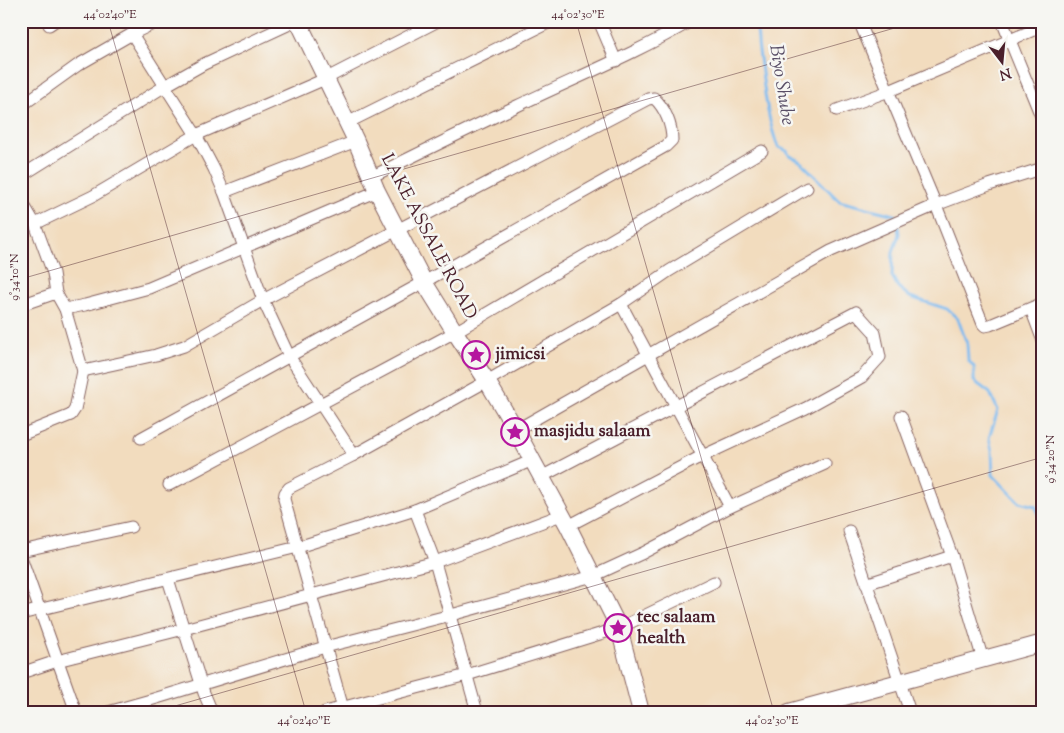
<svg xmlns="http://www.w3.org/2000/svg" width="1064" height="733" font-family="'Sorts Mill Goudy',serif">
<rect width="100%" height="100%" fill="#f6f6f2"/>
<filter id="ink" filterUnits="userSpaceOnUse"><feTurbulence type="fractalNoise" baseFrequency=".02" numOctaves="2"/><feDisplacementMap in="SourceGraphic" scale="10" xChannelSelector="R" yChannelSelector="G"/><feConvolveMatrix kernelMatrix="1 2 1 2 8 2 1 2 1" color-interpolation-filters="sRGB"/></filter>
<filter id="wash" filterUnits="userSpaceOnUse"><feTurbulence type="fractalNoise" baseFrequency=".0096" numOctaves="4" result="noise"/><feDisplacementMap in="SourceGraphic" scale="20" xChannelSelector="R" yChannelSelector="G"/><feGaussianBlur stdDeviation="1.12" result="paint"/><feColorMatrix in="noise" values="0 0 0 0 0 0 0 0 0 0 0 0 0 0 0 0 0 1.4 0 .05"/><feComposite in="paint" operator="in"/></filter>
<g filter="url(#wash)">
<rect width="100%" height="100%" fill="#f2dcbe"/>
<g fill="none" stroke-linecap="round" stroke-linejoin="round">
<!-- stream -->
<g stroke="#7cbaef" stroke-width="3">
<path d="M 754,21 C 759,31 757,40 759,51 C 764,84 766,116 778,147 L 787,151 L 789,155 L 801,162 L 839,201 L 895,215 L 896,219"/>
<path d="M 898,226 L 899,234 L 893,252 L 892,276 L 898,287 L 910,297 L 947,309 L 958,319 L 967,344 L 968,360 L 974,367 L 974,381 L 990,393 L 998,410 L 989,438 L 992,451 L 993,475 L 1019,502 L 1035,506 C 1047,526 1043,540 1036,561 L 1043,568"/>
</g>
</g>
</g>
<g filter="url(#ink)">
<g fill="none" stroke-linecap="round" stroke-linejoin="round">
<defs>
<g id="street">
<polyline points="599,21 616,61"/>
<polyline points="859,21 936,205 983,324 985,326 990,325 1043,303"/>
<polyline points="1002,21 1043,121"/>
<polyline points="49,25 55,21"/>
<polyline points="132,34 196,135 214,169 224,192 263,300 289,356 354,455 289,488 285,493 284,499 344,712"/>
<polyline points="21,106 78,65 132,34 159,21"/>
<polyline points="837,110 889,91 1043,26"/>
<polyline points="347,123 552,21"/>
<polyline points="21,176 165,86 204,64 296,21"/>
<path d="M 371,177 C 420,153 468,129 517,106 C 575,78 635,54 691,21"/>
<polyline points="224,192 356,141"/>
<path d="M 21,200 L 35,224 L 53,273 L 56,293 L 65,309 L 83,371 L 156,355 L 184,346 L 263,300 L 648,99 L 654,98 C 665,108 672,125 672,140 L 666,146 L 424,282 L 141,438"/>
<polyline points="35,224 93,196 196,135 325,79 438,21"/>
<polyline points="621,304 730,507"/>
<polyline points="21,305 56,293"/>
<polyline points="65,309 85,305 149,288 377,191"/>
<polyline points="1031,309 1043,341"/>
<polyline points="901,416 952,556 983,660"/>
<polyline points="516,430 831,251 936,205 989,185 1043,168"/>
<polyline points="21,435 71,415 75,409 83,371"/>
<polyline points="354,455 487,381 621,304 669,271 807,188"/>
<polyline points="541,477 856,312 875,333 880,357 862,377 806,408 696,459 568,526"/>
<polyline points="169,485 455,332 762,151"/>
<polyline points="849,531 910,712"/>
<polyline points="21,551 131,527"/>
<polyline points="21,557 76,712"/>
<polyline points="168,579 204,693 212,712"/>
<polyline points="866,584 952,556"/>
<polyline points="21,614 298,547 415,510 533,460"/>
<polyline points="21,673 57,661 184,629 435,562 415,510"/>
<polyline points="108,712 147,701 325,647 451,615 593,576 643,553 730,507 825,464"/>
<polyline points="325,712 467,675 619,628 714,582"/>
<polyline points="477,712 435,562 561,515"/>
</g>
<g id="secondary">
<polyline points="298,21 356,141 377,191 424,282 455,332 487,381 516,430 568,526 619,628 641,712"/>
<polyline points="789,712 1043,643"/>
</g>
</defs>
<!-- street casing -->
<use href="#street" stroke="#85615e" stroke-width="13"/>
<!-- secondary casing -->
<use href="#secondary" stroke="#85615e" stroke-width="18"/>
<!-- street -->
<use href="#street" stroke="#fff" stroke-width="11"/>
<!-- secondary -->
<use href="#secondary" stroke="#fff" stroke-width="16"/>
</g>
</g>
<!-- ticks -->
<path fill="none" stroke="#4a1f2b" stroke-width="1" stroke-opacity="0.45" d="M 108,21 L 306,712M 576,21 L 774,712M 21,279 L 919,21M 154,712 L 1043,457"/>
<!-- icons -->
<defs>
<symbol id="sight-ring" viewBox="-11 -11 22 22"><circle r="9.5" fill="#f6f6f2" stroke="#b5179e" stroke-width="1.5"/><path d="M0-6L1.8-2.2L6-1.7L2.9 1.2L3.7 5.4L0 3.3L-3.7 5.4L-2.9 1.2L-6-1.7L-1.8-2.2Z" fill="#b5179e"/></symbol>
</defs>
<g fill-rule="evenodd">
<use href="#sight-ring" x="460" y="339" width="32" height="32"/>
<use href="#sight-ring" x="499" y="416" width="32" height="32"/>
<use href="#sight-ring" x="602" y="612" width="32" height="32"/>
</g>
<g text-anchor="middle" dominant-baseline="central" stroke-width="5" stroke-linejoin="round" paint-order="stroke">
<!-- street labels -->
<g font-size="18" fill="#4a1f2b" stroke="#f6f6f2">
<text transform="translate(428 237) rotate(62)">LAKE ASSALE ROAD</text>
</g>
<!-- poi labels -->
<g font-size="18" font-weight="bold" fill="#4a1f2b" stroke="#f6f6f2" text-anchor="start">
<text x="495" y="355">jimicsi</text>
<text x="534" y="432">masjidu salaam</text>
<text x="637" y="618">tec salaam<tspan x="637" dy="21">health</tspan></text>
</g>
<!-- water labels -->
<g font-size="19" font-style="italic" fill="#594e66" stroke="#f6f6f2">
<text transform="translate(781 85) rotate(81)">Biyo Shube</text>
</g>
</g>
<!-- margin -->
<rect width="1064" height="733" fill="none" stroke="#f6f6f2" stroke-width="55"/>
<!-- north arrow -->
<g transform="translate(1002 62) rotate(164)" stroke="#f6f6f2" stroke-width="4" paint-order="stroke">
<path d="M0-4L9 19L0 12L-9 19Z" fill="#4a1f2b"/>
<text y="-8" font-size="14" font-weight="bold" text-anchor="middle" fill="#4a1f2b">N</text>
</g>
<rect x="28" y="28" width="1008" height="678" fill="none" stroke="#4a1f2b" stroke-width="2"/>
<g font-size="12" text-anchor="middle" fill="#4a1f2b">
<text x="110" y="18">44°02'40"E</text>
<text x="578" y="18">44°02'30"E</text>
<text transform="translate(14 277) rotate(-90)" y="4">9°34'10"N</text>
<text transform="translate(1050 459) rotate(-90)" y="4">9°34'20"N</text>
<text x="304" y="724">44°02'40"E</text>
<text x="772" y="724">44°02'30"E</text>
</g>
</svg>
